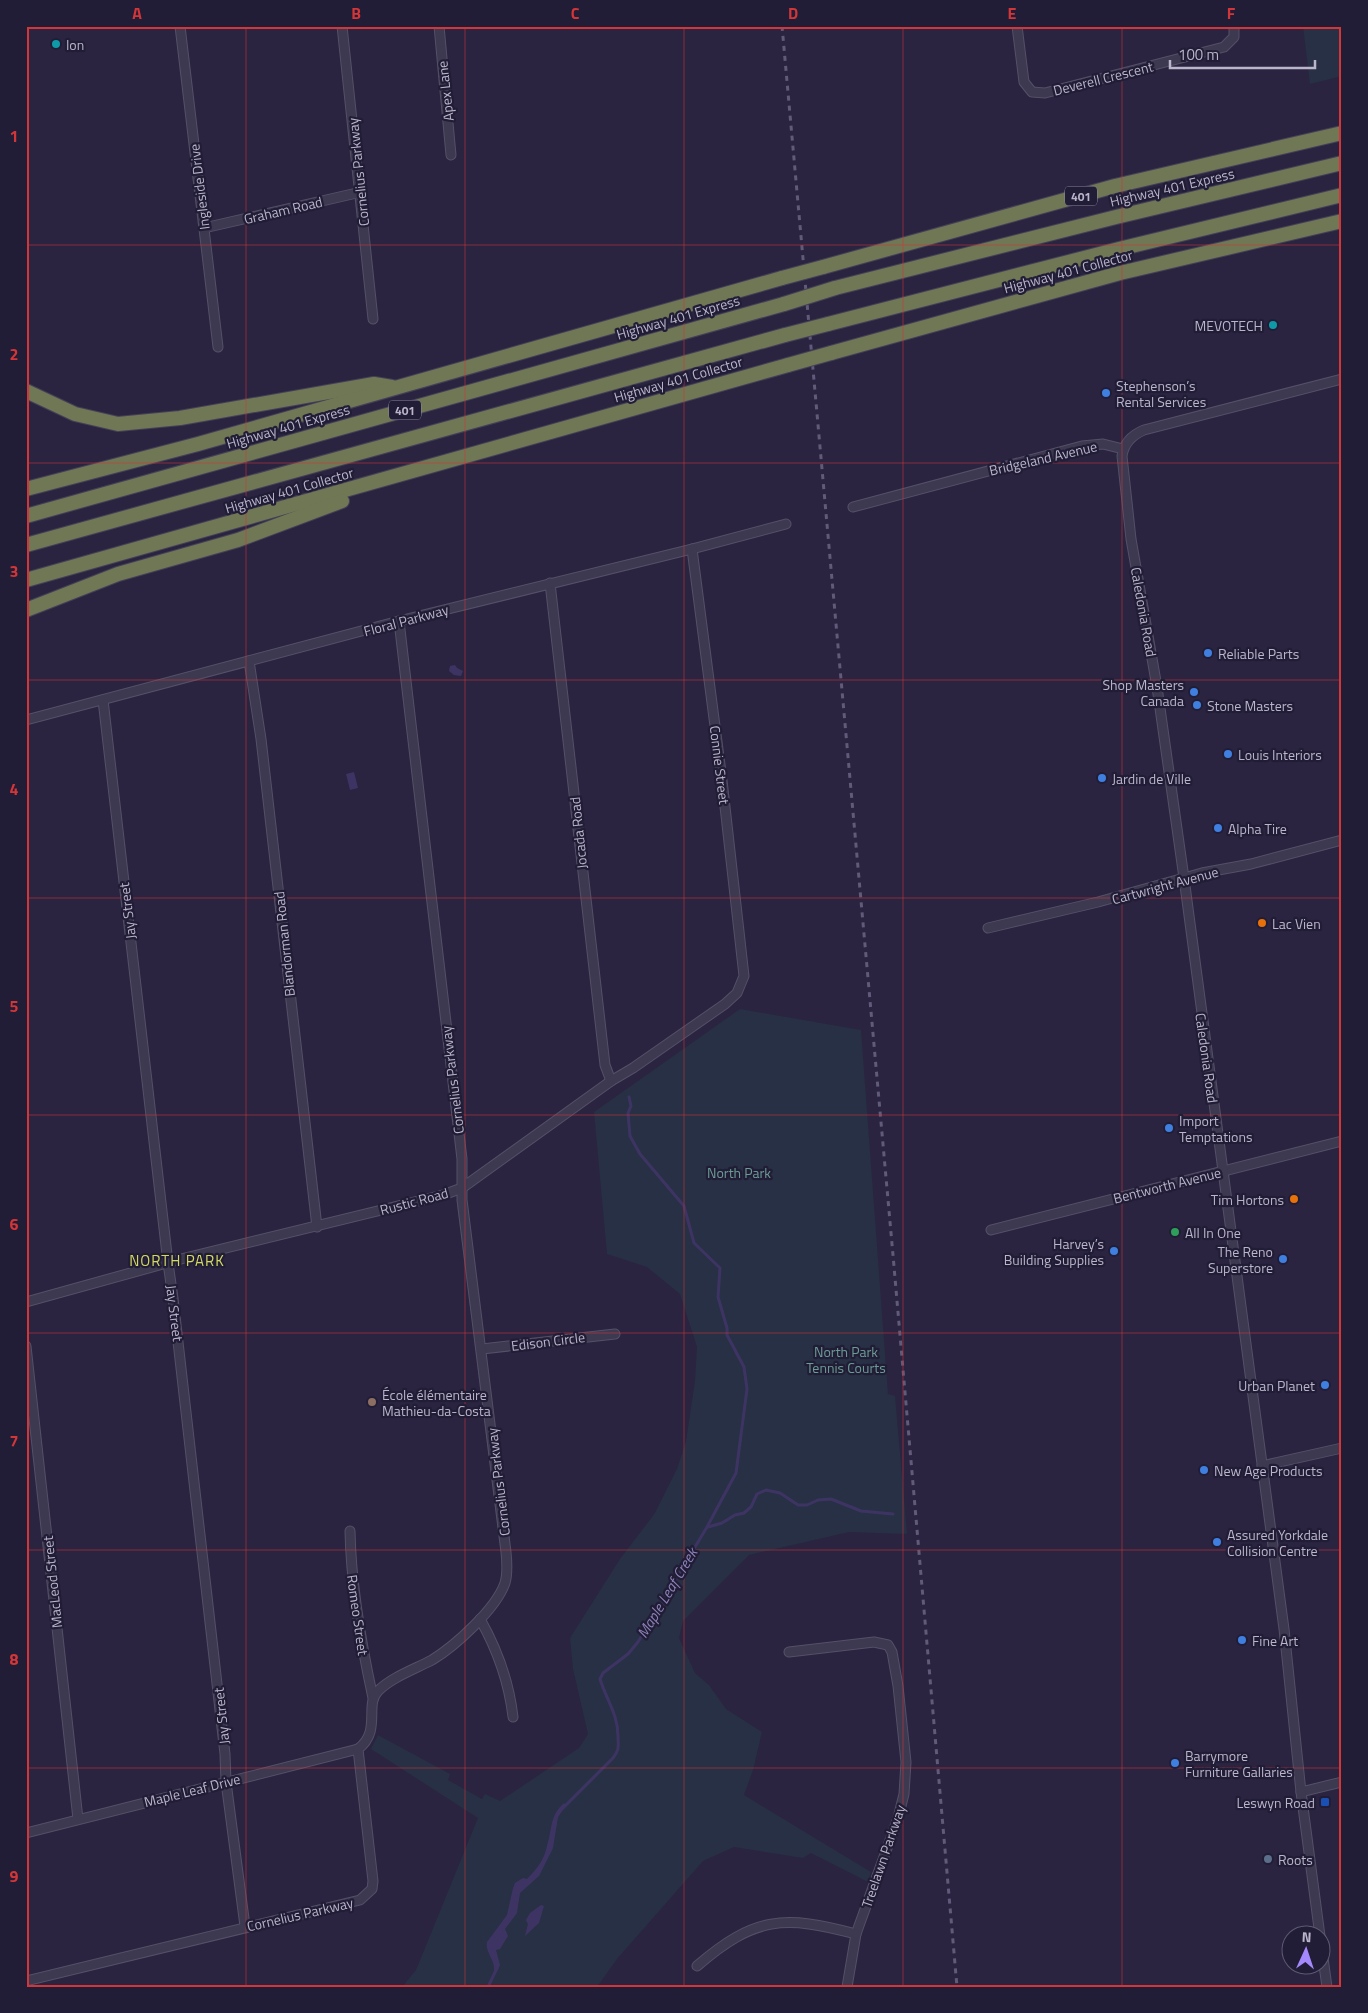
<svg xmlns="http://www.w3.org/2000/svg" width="1368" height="2013" font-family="'Titillium Web',sans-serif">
<rect width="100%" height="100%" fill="#2a2441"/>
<!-- green -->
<g fill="#273044">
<polygon points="1303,26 1342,26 1342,76 1310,84"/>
<polygon points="740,1009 861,1030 888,1394 895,1396 907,1534 849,1532 749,1555 683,1621 679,1638 695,1673 709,1685 726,1709 762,1732 753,1770 744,1795 871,1872 868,1882 811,1853 803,1858 734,1847 703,1861 617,1959 597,1987 402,1987 416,1970 478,1818 371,1749 378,1735 450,1774 448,1780 482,1799 485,1794 500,1801 579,1748 588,1734 573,1669 570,1638 620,1559 655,1513 677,1469 686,1441 695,1381 697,1347 680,1294 647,1267 607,1254 594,1112"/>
</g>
<!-- water -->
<g fill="#3e3464">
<polygon points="455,665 457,668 463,671 461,676 454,675 449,671 450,666"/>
<polygon points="354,772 358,788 350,790 346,774"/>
<path d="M 564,1803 L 566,1806 L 558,1817 L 553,1848 L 539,1876 L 520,1893 L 517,1913 L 505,1929 L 508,1936 L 500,1949 L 496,1950 L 500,1965 L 497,1972 L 494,1970 C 495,1960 485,1952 487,1942 L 507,1915 L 513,1888 L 515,1883 L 523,1878 L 527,1879 C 537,1869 544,1860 547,1846 C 553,1827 549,1817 564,1803 Z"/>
<polygon points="541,1905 544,1906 539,1923 525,1936 528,1924 526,1920 530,1913"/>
</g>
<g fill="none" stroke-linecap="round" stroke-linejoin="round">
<!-- stream -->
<g stroke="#3e3464" stroke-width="3">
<polyline points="708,1527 722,1523 735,1515 744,1513 751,1507 757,1494 766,1490 780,1493 798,1505 807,1505 818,1500 831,1499 861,1511 893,1514"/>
<path d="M 563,1808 L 613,1758 C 620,1749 618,1746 618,1736 C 618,1714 606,1699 600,1679 L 603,1673 L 628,1654 L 638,1642 L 707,1527 L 736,1473 L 747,1389 L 744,1367 L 727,1335 L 727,1328 L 718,1297 L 720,1268 L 694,1243 L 684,1206 L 640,1154 L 630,1136 L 628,1113 L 631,1106 L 629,1097"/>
<polyline points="488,1987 497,1968"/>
</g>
<defs>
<g id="minor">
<polyline points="180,26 218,347"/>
<polyline points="342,26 373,319"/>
<polyline points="439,26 451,155"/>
<polyline points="1017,26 1024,82 1032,92 1045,93 1224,47 1234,37 1234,26"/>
<polyline points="204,228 361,192"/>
<polyline points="853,507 1082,446 1103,444 1123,449"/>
<polyline points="550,583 605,1065 611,1081"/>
<polyline points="249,661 261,739 317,1227"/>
<polyline points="103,700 168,1263 173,1298 225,1754 226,1782 245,1926"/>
<polyline points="26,720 399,621 692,549 786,524"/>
<polyline points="988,928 1098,902 1202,873 1251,864 1342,840"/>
<polyline points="991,1230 1342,1141"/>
<polyline points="26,1302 181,1259 443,1195 462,1188 611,1081 633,1068 725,1004 737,993 744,976 722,780 692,549"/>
<polyline points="26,1346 78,1819"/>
<polyline points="482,1349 615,1334"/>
<polyline points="1262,1466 1342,1448"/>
<path d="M 350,1531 C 351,1587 361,1643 373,1698"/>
<path d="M 480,1619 C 497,1649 509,1682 513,1717"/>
<polyline points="789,1652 874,1642 888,1645 892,1652 898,1686 906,1762 904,1794 898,1818 856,1934 847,1987"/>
<polyline points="1301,1792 1342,1782"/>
<polyline points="26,1833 358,1749"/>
<path d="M 1320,1936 L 1301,1792 L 1284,1629 L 1184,878 L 1157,687 L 1131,539 L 1122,456 C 1124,443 1132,435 1144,430 L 1342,379"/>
<polyline points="1320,1936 1327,1987"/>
<path d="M 697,1966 C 755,1916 784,1915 856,1934"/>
<path d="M 26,1981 L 360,1900 L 372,1889 L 373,1881 L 358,1749 C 382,1731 364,1705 378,1691 C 392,1677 415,1669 432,1660 C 455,1646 496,1609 505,1583 C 508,1573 507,1562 506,1552 L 462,1200 L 462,1159 L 399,621"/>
</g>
<g id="highway">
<polyline points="823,267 1115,186 1342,133"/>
<polyline points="835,288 1116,217 1342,163"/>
<polyline points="828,324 1119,249 1342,195"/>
<polyline points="831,353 1120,273 1342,221"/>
<polyline points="26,391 75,414 118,424 180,418 374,384 392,387"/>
<polyline points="26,489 198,444 782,278"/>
<polyline points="26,516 784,304"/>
<polyline points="26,545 785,335"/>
<polyline points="26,580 788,365"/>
<polyline points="26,610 118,574 238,540 342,501"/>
</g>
</defs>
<!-- minor casing -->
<use href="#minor" stroke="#555068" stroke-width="11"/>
<!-- highway casing -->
<use href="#highway" stroke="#454058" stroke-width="16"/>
<!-- minor -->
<use href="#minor" stroke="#3d3950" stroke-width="9"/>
<!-- highway -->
<use href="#highway" stroke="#6f7755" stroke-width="14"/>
<!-- rail -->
<polyline stroke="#615a78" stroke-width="3" stroke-dasharray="5 5" stroke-linecap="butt" points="782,26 893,1255 957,1987"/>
<defs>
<g id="highway-bridge">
<polyline points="782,278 823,267"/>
<polyline points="784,304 835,288"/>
<polyline points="785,335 828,324"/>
<polyline points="788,365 831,353"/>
</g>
</defs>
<!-- highway-bridge casing -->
<use href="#highway-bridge" stroke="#454058" stroke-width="16" stroke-linecap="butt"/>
<!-- highway-bridge -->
<use href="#highway-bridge" stroke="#6f7755" stroke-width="14"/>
</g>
<!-- grid -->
<path fill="none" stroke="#d33638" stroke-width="1" stroke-opacity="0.55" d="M 246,26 L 246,1987M 465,26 L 465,1987M 684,26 L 684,1987M 903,26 L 903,1987M 1122,26 L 1122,1987M 26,245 L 1342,245M 26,463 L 1342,463M 26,680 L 1342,680M 26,898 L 1342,898M 26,1115 L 1342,1115M 26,1333 L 1342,1333M 26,1550 L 1342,1550M 26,1768 L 1342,1768"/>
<!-- markers -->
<g fill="#0f9aa8" stroke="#221d36" stroke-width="2">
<circle cx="56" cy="44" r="5"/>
<circle cx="1273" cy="325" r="5"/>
</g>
<g fill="#3f7fe0" stroke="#221d36" stroke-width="2">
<circle cx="1106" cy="393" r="5"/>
<circle cx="1208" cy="653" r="5"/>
<circle cx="1194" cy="692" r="5"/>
<circle cx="1197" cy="705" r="5"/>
<circle cx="1228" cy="754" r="5"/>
<circle cx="1102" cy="778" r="5"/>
<circle cx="1218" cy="828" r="5"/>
<circle cx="1169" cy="1128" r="5"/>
<circle cx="1114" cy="1251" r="5"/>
<circle cx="1283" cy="1259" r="5"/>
<circle cx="1325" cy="1385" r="5"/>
<circle cx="1204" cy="1470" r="5"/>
<circle cx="1217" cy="1542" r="5"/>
<circle cx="1242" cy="1640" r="5"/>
<circle cx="1175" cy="1763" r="5"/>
</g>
<g fill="#e8710a" stroke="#221d36" stroke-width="2">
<circle cx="1262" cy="923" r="5"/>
<circle cx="1294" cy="1199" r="5"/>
</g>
<circle fill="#2e9e5b" stroke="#221d36" stroke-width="2" cx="1175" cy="1232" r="5"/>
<circle fill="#8d6e63" stroke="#221d36" stroke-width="2" cx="372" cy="1402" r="5"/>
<rect fill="#1a4fb4" stroke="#221d36" stroke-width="2" x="1320" y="1797" width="10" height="10" rx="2.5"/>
<circle fill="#5c6f8a" stroke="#221d36" stroke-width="2" cx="1268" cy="1859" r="5"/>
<g text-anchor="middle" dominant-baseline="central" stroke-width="4.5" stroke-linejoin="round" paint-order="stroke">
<!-- shield labels -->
<g fill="#221d36" stroke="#8c879e" stroke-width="1">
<rect x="1065" y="186.5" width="32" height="19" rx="4"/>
<rect x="389" y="400.5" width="32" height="19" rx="4"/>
</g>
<g font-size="12" font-weight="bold" fill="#bab5cb">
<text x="1081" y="196">401</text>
<text x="405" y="410">401</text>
</g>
<!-- poi labels -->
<g font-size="14" fill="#bab5cb" stroke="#221d36" text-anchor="start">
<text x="66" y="44">Ion</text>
<text x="1263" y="325" text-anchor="end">MEVOTECH</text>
<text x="1116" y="385">Stephenson’s<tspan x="1116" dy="16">Rental Services</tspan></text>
<text x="1218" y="653">Reliable Parts</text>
<text x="1184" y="684" text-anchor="end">Shop Masters<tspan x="1184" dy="16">Canada</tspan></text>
<text x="1207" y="705">Stone Masters</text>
<text x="1238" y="754">Louis Interiors</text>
<text x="1112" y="778">Jardin de Ville</text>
<text x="1228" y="828">Alpha Tire</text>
<text x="1272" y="923">Lac Vien</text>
<text x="1179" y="1120">Import<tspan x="1179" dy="16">Temptations</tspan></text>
<text x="1284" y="1199" text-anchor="end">Tim Hortons</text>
<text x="1185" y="1232">All In One</text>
<text x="1104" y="1243" text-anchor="end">Harvey’s<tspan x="1104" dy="16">Building Supplies</tspan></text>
<text x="1273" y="1251" text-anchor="end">The Reno<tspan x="1273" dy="16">Superstore</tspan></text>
<text x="1315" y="1385" text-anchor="end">Urban Planet</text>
<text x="382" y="1394">École élémentaire<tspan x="382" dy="16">Mathieu-da-Costa</tspan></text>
<text x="1214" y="1470">New Age Products</text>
<text x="1227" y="1534">Assured Yorkdale<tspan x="1227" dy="16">Collision Centre</tspan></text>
<text x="1252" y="1640">Fine Art</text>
<text x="1185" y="1755">Barrymore<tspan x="1185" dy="16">Furniture Gallaries</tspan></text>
<text x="1315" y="1802" text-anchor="end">Leswyn Road</text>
<text x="1278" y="1859">Roots</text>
</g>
<!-- street labels -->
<g font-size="14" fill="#bab5cb" stroke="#221d36">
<text transform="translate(1103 78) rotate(-14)">Deverell Crescent</text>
<text transform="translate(445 91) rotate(-96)">Apex Lane</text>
<text transform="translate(358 172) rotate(-96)">Cornelius Parkway</text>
<text transform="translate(199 187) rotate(-97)">Ingleside Drive</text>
<text transform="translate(1172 187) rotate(-13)">Highway 401 Express</text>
<text transform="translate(283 210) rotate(-13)">Graham Road</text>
<text transform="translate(1068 271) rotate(-15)">Highway 401 Collector</text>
<text transform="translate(678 317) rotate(-16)">Highway 401 Express</text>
<text transform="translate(678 379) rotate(-16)">Highway 401 Collector</text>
<text transform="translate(288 426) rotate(-16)">Highway 401 Express</text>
<text transform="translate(1043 458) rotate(-13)">Bridgeland Avenue</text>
<text transform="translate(289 490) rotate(-16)">Highway 401 Collector</text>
<text transform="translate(1144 612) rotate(80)">Caledonia Road</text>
<text transform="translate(406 620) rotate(-15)">Floral Parkway</text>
<text transform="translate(720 765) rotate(83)">Connie Street</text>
<text transform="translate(578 833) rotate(-96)">Jocada Road</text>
<text transform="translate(1165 885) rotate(-15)">Cartwright Avenue</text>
<text transform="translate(127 911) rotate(-97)">Jay Street</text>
<text transform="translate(284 944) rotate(-96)">Blandorman Road</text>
<text transform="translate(1207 1058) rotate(82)">Caledonia Road</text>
<text transform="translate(452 1080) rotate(-97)">Cornelius Parkway</text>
<text transform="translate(1167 1185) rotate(-14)">Bentworth Avenue</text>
<text transform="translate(414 1201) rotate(-15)">Rustic Road</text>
<text transform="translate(175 1313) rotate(83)">Jay Street</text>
<text transform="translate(548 1341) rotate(-7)">Edison Circle</text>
<text transform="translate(498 1482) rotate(-97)">Cornelius Parkway</text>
<text transform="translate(52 1582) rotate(-96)">MacLeod Street</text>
<text transform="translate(358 1615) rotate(82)">Romeo Street</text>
<text transform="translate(221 1716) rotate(-96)">Jay Street</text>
<text transform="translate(192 1790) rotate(-14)">Maple Leaf Drive</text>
<text transform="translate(883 1856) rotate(-71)">Treelawn Parkway</text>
<text transform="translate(300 1914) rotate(-13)">Cornelius Parkway</text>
</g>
<!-- park labels -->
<g font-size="14" fill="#6b9d95" stroke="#221d36">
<text x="739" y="1172">North Park</text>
<text x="846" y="1351">North Park<tspan x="846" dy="16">Tennis Courts</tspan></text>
</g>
<!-- neighbourhood labels -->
<g font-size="15" letter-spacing="1" fill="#d3d962" stroke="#221d36">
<text x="177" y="1260">NORTH PARK</text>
</g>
<!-- water labels -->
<g font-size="15" font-style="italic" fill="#8d83b8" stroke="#221d36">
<text transform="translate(667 1593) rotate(-59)">Maple Leaf Creek</text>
</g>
</g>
<!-- border -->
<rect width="1368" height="2013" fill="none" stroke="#221d36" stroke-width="55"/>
<!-- north arrow -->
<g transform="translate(1306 1950) rotate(3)"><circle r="24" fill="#221d36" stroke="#5f5a72"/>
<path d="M0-4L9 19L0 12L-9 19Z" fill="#a489fc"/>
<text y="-8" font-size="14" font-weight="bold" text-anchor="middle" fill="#bab5cb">N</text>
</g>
<!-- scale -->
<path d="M1170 60v8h145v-8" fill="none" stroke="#bab5cb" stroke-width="2.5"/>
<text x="1178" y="60" font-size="15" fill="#bab5cb" stroke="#221d36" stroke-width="4" paint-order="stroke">100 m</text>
<rect x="28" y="28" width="1312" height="1958" fill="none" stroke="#d33638" stroke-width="2"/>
<g font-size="16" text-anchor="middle" font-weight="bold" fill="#d33638">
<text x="137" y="19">A</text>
<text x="356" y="19">B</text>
<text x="575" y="19">C</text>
<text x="793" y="19">D</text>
<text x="1012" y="19">E</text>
<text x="1231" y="19">F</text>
<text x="14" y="142">1</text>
<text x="14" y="360">2</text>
<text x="14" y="577">3</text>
<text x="14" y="795">4</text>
<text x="14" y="1012">5</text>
<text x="14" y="1230">6</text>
<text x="14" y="1447">7</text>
<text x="14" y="1665">8</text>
<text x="14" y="1882">9</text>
</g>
</svg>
